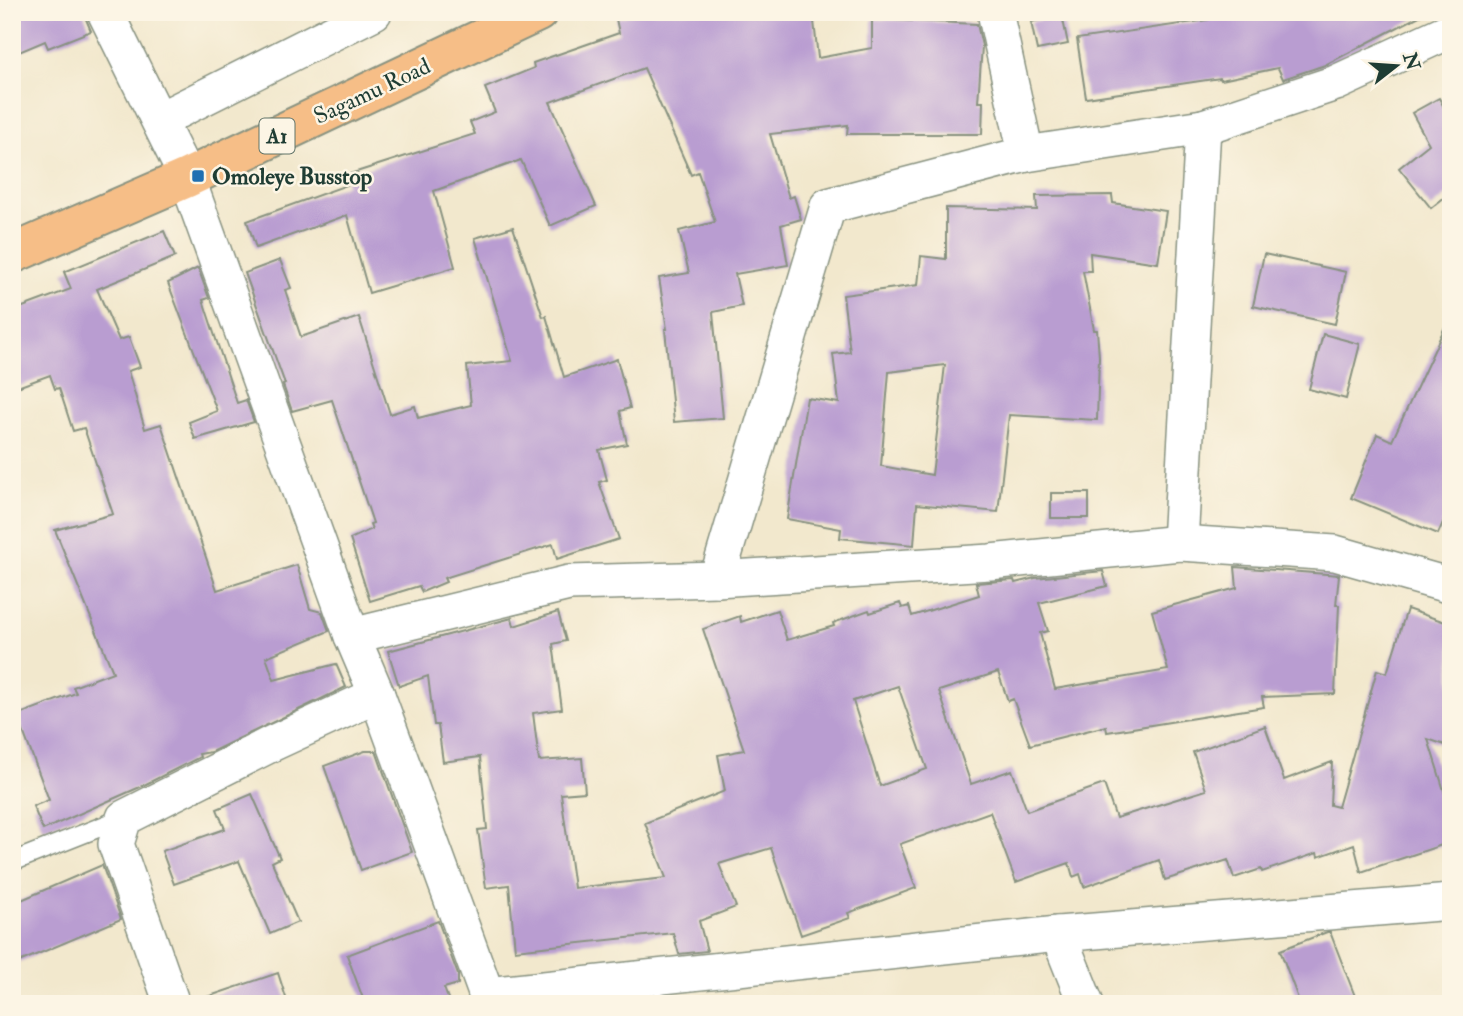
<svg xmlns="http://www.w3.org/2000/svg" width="1463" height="1016" font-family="'IM FELL Double Pica',serif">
<rect width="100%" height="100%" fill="#fcf5e5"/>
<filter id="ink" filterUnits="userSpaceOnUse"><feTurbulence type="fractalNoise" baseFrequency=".0143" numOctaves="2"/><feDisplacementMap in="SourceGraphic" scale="14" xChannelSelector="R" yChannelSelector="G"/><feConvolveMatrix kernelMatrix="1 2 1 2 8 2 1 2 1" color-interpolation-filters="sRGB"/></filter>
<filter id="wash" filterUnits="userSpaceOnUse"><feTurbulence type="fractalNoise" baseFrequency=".00686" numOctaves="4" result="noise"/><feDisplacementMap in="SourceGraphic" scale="28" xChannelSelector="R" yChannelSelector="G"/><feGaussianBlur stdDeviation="1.57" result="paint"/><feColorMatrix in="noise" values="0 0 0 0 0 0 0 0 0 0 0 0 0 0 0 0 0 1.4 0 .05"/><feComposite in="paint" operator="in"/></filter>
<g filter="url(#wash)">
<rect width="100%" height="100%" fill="#f2e8cd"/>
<g id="blocks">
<!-- building -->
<g fill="#b99dd1" fill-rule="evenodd">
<polygon points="12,12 83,12 91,31 48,48 45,41 12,55"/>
<polygon points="637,12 813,12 818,58 872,48 872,19 977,24 982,46 978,102 983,102 982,134 847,134 848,125 770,134 789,198 794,196 801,219 781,225 788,265 735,274 742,306 713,312 723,418 674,422 665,329 667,329 659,278 689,273 679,231 715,222 698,172 691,175 644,68 550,102 596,206 550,226 521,160 434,191 455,267 369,293 347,215 256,248 247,221 347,185 344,176 475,134 470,122 495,112 485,88 534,68 533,63 619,33 616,19"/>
<polygon points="1206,12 1427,12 1325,65 1283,79 1278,68 1221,80 1220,78 1086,98 1077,39 1208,20"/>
<polygon points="1062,15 1068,44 1037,50 1031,22"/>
<polygon points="1439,98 1451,120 1451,192 1431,208 1399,168 1429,144 1412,113"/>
<path d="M 1112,195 L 1113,203 L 1166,211 L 1158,263 L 1090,253 L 1091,271 L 1083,271 L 1094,330 L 1097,330 L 1099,357 L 1097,420 L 1009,415 L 998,512 L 917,504 L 914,545 L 840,538 L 841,529 L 787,519 L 807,398 L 839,403 L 833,354 L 850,352 L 843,295 L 918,285 L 921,256 L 946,259 L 946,208 L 1037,210 L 1036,196 ZM 945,365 L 932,475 L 881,466 L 889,372 Z"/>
<polygon points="513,227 543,317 546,316 564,377 617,359 630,408 620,411 627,444 599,450 607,480 599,482 619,539 557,559 553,544 444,578 446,582 422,592 419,586 370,601 350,539 372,529 370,524 373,523 332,400 292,411 283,385 285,384 245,273 280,260 291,288 285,290 301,337 359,317 390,414 415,406 418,418 471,405 467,366 512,361 475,238"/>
<polygon points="164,231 175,257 97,289 119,340 129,337 140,367 128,371 145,429 161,424 217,590 297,565 310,609 322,612 329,631 266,657 274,680 336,664 346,687 211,752 199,754 200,757 140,787 43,830 33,806 49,800 17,715 76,693 73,687 113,672 55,530 113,514 84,428 73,431 59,388 55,389 50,375 12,389 12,311 71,289 64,272"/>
<polygon points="1264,254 1346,272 1335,324 1253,306"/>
<polygon points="198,268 209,298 203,300 237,403 246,400 254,422 195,439 189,422 217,411 168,283"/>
<polygon points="1451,314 1451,504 1438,534 1351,498 1377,434 1392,441"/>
<polygon points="1323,334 1360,344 1346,399 1309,389"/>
<rect x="1051" y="493" width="38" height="25"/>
<path d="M 1235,567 L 1339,575 L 1336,605 L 1339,605 L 1335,694 L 1262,697 L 1264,707 L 1107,732 L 1106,726 L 1030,745 L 1013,699 L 1008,701 L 998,672 L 939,691 L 971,784 L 1012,770 L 1027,811 L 1104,784 L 1116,818 L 1206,790 L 1193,752 L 1265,726 L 1284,780 L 1332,762 L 1330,805 L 1338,807 L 1377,670 L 1387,673 L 1407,609 L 1451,624 L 1451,747 L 1428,739 L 1451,813 L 1451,842 L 1361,872 L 1354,844 L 1318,857 L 1317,853 L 1262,872 L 1261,869 L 1234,878 L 1228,860 L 1165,880 L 1159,860 L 1084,887 L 1080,874 L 1073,877 L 1069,863 L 1016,882 L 990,812 L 900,844 L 916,888 L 848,913 L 850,918 L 801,935 L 771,848 L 719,864 L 736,907 L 699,921 L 707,951 L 679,954 L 673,933 L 515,950 L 509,885 L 486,888 L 478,830 L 487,829 L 480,757 L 443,762 L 438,725 L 434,725 L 428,676 L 399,686 L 388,651 L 512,618 L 514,626 L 558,612 L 566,641 L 553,644 L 562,709 L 533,713 L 539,761 L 582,758 L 585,792 L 561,794 L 574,888 L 666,878 L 645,823 L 725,791 L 718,755 L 744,750 L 703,629 L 740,616 L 741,622 L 777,610 L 787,640 L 834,626 L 833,623 L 869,610 L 870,613 L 900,603 L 902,608 L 909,606 L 912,616 L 979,595 L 976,583 L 1014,580 L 1015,583 L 1035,578 L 1103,571 L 1107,586 L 1039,603 L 1048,631 L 1040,633 L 1055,689 L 1168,670 L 1152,611 L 1237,588 ZM 898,686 L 927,769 L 880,786 L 853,701 Z"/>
<polygon points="365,751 376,751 412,852 361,870 324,766"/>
<polygon points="252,794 280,858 272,862 298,922 270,934 239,861 174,884 162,851 225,829 217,809"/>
<polygon points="102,865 121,919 12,965 12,904"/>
<polygon points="438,921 458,975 458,984 444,988 450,1004 365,1004 347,955"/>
<polygon points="1327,932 1330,932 1358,1004 1300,1004 1280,950"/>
<polygon points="278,973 288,1004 202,1004 201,999"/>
</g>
</g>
</g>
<g filter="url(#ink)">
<use href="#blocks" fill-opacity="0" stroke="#889280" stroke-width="2"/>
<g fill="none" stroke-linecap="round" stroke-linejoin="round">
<defs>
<polyline id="lane" points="12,862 123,818"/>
<g id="street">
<polyline points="105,12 187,178 352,636 377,695 490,1004"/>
<polyline points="995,12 1026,154"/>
<polyline points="159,120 374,12"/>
<polyline points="1180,543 1203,127"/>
<polyline points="717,579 828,206 1026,154 1203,127 1336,83 1451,30"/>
<polyline points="352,636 569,583 717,579 990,562 1180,543 1335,553 1451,586"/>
<polyline points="1058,934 1086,1004"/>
<polyline points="486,995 1058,934 1451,902"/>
<polyline points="172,1004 116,844 124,818 273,743 377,695"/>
</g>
<polyline id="highway" points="12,254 187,178 538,12"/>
</defs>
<!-- lane casing -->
<use href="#lane" stroke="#889280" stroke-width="21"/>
<!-- street casing -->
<use href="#street" stroke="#889280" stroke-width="38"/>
<!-- highway casing -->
<use href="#highway" stroke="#889280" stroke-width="42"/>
<!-- lane -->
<use href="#lane" stroke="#fff" stroke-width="18"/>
<!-- street -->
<use href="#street" stroke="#fff" stroke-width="35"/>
<!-- highway -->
<use href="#highway" stroke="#f6be87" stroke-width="38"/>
</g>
</g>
<!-- markers -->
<rect fill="#1f6fb2" stroke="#fcf5e5" stroke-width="2.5" x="191" y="169" width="14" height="14" rx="3.5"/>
<g text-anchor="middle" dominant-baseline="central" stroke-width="5" stroke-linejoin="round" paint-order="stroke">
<!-- shield labels -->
<rect fill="#fcf5e5" stroke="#617469" stroke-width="2" x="259.5" y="118.5" width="35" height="35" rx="5"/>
<g font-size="21" font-weight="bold" fill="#1f3d34">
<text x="277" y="136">A1</text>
</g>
<!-- street labels -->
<g font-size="23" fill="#1f3d34" stroke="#fcf5e5">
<text transform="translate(372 91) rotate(-25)">Sagamu Road</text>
</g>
<!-- poi labels -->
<g font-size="23" font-weight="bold" fill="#1f3d34" stroke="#fcf5e5" text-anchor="start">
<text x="212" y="176">Omoleye Busstop</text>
</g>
</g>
<!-- margin -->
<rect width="1463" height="1016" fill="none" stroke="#fcf5e5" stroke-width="42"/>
<!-- north arrow -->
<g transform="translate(1396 66) rotate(73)" stroke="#fcf5e5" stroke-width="5" paint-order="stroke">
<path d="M0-5L12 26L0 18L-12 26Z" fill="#1f3d34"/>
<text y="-10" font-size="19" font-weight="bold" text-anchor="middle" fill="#1f3d34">N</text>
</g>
</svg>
